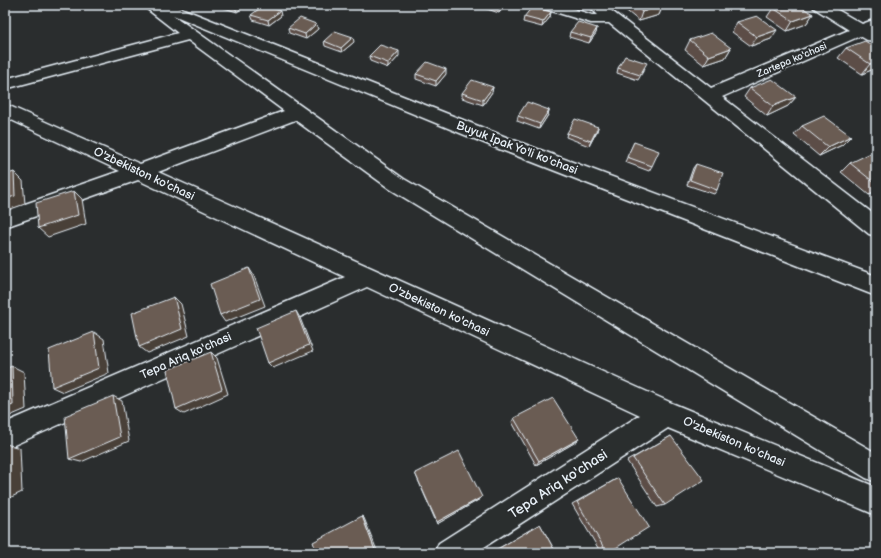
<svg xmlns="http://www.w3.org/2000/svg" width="881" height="558" font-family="'Balsamiq Sans',sans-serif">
<rect width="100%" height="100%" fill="#2a2d2e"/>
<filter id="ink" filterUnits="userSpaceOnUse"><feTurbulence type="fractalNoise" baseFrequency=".025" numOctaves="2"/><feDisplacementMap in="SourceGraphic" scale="8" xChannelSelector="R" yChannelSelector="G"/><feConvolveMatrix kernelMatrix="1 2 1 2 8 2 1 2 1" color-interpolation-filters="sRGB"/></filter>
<g filter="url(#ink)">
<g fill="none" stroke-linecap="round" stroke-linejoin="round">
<defs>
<g id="minor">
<polygon points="142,5 158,5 161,7 163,5 173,5 511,139 876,276 876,296 499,149 173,15 404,179 876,453 876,482 866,478 390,189 295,120 158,172 674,404 876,487 876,515 668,428 475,553 434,553 439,543 640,415 367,287 5,449 5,423 345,277 138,180 5,227 5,211 120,171 5,117 5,104 140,164 284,111 188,40 5,89 5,79 178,33"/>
<polygon points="540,5 562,5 592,15 598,15 588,5 604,5 711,88 849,30 814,8 812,5 829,5 862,24 876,19 876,30 873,31 876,33 876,41 867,40 860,36 722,97 876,216 876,236 869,234 609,23 591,23 542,8"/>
</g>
</defs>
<!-- minor casing -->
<use href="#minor" stroke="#e8f1f8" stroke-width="3"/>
<!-- minor -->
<use href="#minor" fill="#2a2d2e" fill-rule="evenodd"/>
</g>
<!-- wall -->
<g fill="#5b4e47" stroke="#e8f1f8">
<polygon points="221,5 246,5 237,12 221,7"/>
<polygon points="481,5 506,5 499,13 481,7"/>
<polygon points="624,5 663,5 659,15 639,21 623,8"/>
<polygon points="773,8 813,14 806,24 787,31 767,17"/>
<polygon points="551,12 550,17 542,27 523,22 524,17"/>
<polygon points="251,15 281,16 269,25 253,20"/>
<polygon points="737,22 771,39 751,46 732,32"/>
<polygon points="316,24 318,29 306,39 289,33 288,28"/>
<polygon points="597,28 596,33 589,43 569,37 570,32"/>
<polygon points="690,40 731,48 725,58 704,65 685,50"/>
<polygon points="324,41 354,42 342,52 325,46"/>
<polygon points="846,48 876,48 876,68 862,74 838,58"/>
<polygon points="369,56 399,56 388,68 370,61"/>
<polygon points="618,68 645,68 638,80 617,73"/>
<polygon points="416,74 446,74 436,86 416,79"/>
<polygon points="493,87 492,92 483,105 462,98 462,93"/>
<polygon points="750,88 796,97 788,106 767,116 744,97"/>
<polygon points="549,110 548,115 539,129 517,121 518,116"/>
<polygon points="802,126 842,145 819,156 794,135"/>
<polygon points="598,127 597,131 589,146 566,137 567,133"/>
<polygon points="634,142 652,166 649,171 625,162"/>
<polygon points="876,155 876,192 869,195 841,172 850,163"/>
<polygon points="696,164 717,190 714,194 687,185 693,168"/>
<polygon points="514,418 579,439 574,443 536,465 512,422"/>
<polygon points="671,436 665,505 657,507 627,461"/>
<polygon points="415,473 482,497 480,499 437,524"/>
<polygon points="618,478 608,553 601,553 572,504"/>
<polygon points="540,524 556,553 495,553 494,551"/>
</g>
<!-- shaded-wall -->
<g fill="#4a4039" stroke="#e8f1f8">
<polygon points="238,5 246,5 237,12 235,7"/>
<polygon points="502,5 506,5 499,13 500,8"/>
<polygon points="663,5 659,15 639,21 642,12"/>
<polygon points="280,11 281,16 269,25 268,20"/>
<polygon points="551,12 550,17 542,27 543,22"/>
<polygon points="813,14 806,24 787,31 793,21"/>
<polygon points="316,24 318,29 306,39 305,34"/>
<polygon points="597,28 596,33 589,43 591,38"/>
<polygon points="777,30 771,39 751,46 757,37"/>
<polygon points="353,37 354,42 342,52 341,48"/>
<polygon points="731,48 725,58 704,65 709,56"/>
<polygon points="399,51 399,56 388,68 388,63"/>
<polygon points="876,62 876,68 862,74 870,64"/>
<polygon points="446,69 446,74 436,86 436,81"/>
<polygon points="493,87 492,92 483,105 483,100"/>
<polygon points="796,97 788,106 767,116 773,106"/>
<polygon points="549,110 548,115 539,129 540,124"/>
<polygon points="598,127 597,131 589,146 591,141"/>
<polygon points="851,136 842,145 819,156 828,147"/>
<polygon points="14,172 23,181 25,204 5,211 5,199"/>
<polygon points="876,189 876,192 869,195"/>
<polygon points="74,191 82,199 86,224 48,237 38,228"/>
<polygon points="249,268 254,276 265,306 225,322 220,315"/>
<polygon points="174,297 181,304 189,336 147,353 139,347"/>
<polygon points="296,311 300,318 313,351 273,368 268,363"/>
<polygon points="94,332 104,339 109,373 63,392 52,387"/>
<polygon points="211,352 217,358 228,394 184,414 176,409"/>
<polygon points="12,366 24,372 26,409 5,418 5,408"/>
<polygon points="113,396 122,401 129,441 81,462 69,459"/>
<polygon points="579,439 574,443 536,465 539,461"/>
<polygon points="6,444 20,448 22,492 5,500"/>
<polygon points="482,497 480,499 437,524 437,522"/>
<polygon points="362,516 364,518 378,553 376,553"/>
</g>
<!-- building -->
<g fill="#6a5b52" stroke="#e8f1f8">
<polygon points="229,5 238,5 235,7"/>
<polygon points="264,5 280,11 268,20 251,15"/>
<polygon points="490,5 502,5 500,8"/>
<polygon points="634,5 663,5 642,12"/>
<polygon points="780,5 798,5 813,14 793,21 773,8"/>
<polygon points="532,7 551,12 543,22 524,17"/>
<polygon points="757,16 777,30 757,37 737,22"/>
<polygon points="300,18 316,24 305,34 288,28"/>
<polygon points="578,22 597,28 591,38 570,32"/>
<polygon points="335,31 353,37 341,48 324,41"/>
<polygon points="711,33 731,48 709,56 690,40"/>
<polygon points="865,41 876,48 876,62 870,64 846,48"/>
<polygon points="380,45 399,51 388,63 369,56"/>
<polygon points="625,56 647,63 640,75 618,68"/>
<polygon points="427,62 446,69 436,81 416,74"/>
<polygon points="772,79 796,97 773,106 750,88"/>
<polygon points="472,80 493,87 483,100 462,93"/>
<polygon points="527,102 549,110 540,124 518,116"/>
<polygon points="824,116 851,136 828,147 802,126"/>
<polygon points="575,119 598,127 591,141 567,133"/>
<polygon points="634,142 659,151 652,166 627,157"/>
<polygon points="873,152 876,155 876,184 850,163"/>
<polygon points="696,164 723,173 717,190 690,180"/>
<polygon points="14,172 15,196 5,199 5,175"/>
<polygon points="74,191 78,215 38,228 36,203"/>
<polygon points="249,268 260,299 220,315 210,284"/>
<polygon points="174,297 182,329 139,347 132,313"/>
<polygon points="296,311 309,345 268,363 256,328"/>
<polygon points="94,332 99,368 52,387 49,350"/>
<polygon points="211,352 222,389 176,409 167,370"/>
<polygon points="12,366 13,405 5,408 5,369"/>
<polygon points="113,396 120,437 69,459 65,416"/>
<polygon points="553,398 579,439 539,461 514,418"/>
<polygon points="671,436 704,480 665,505 633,458"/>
<polygon points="6,444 8,490 5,491 5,445"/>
<polygon points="459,451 482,497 437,522 415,473"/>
<polygon points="618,478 649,527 608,553 607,553 577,502"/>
<polygon points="362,516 376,553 317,553 313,542"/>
<polygon points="540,524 556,553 497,553 496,550"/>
</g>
</g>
<g text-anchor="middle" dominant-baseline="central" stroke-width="4" stroke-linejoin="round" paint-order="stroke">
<!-- far-street labels -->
<g font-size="10" fill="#e8f1f8" stroke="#2a2d2e">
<text transform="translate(792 60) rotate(-23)">Zartepa ko'chasi</text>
</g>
<!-- street labels -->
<g font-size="12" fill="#e8f1f8" stroke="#2a2d2e">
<text transform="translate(517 148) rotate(21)">Buyuk Ipak Yo'li ko'chasi</text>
<text transform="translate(144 174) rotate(25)">O'zbekiston ko'chasi</text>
<text transform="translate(439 310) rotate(25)">O'zbekiston ko'chasi</text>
<text transform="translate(186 356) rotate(-24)">Tepa Ariq ko'chasi</text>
<text transform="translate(734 442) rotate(23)">O'zbekiston ko'chasi</text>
</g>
<!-- near-street labels -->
<g font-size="14" fill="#e8f1f8" stroke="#2a2d2e">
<text transform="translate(558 484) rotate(-33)">Tepa Ariq ko'chasi</text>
</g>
</g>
<!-- margin -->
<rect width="881" height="558" fill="none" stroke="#2a2d2e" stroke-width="20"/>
<rect x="10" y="10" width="861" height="538" fill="none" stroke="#e8f1f8" stroke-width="1.5" filter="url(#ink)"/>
</svg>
